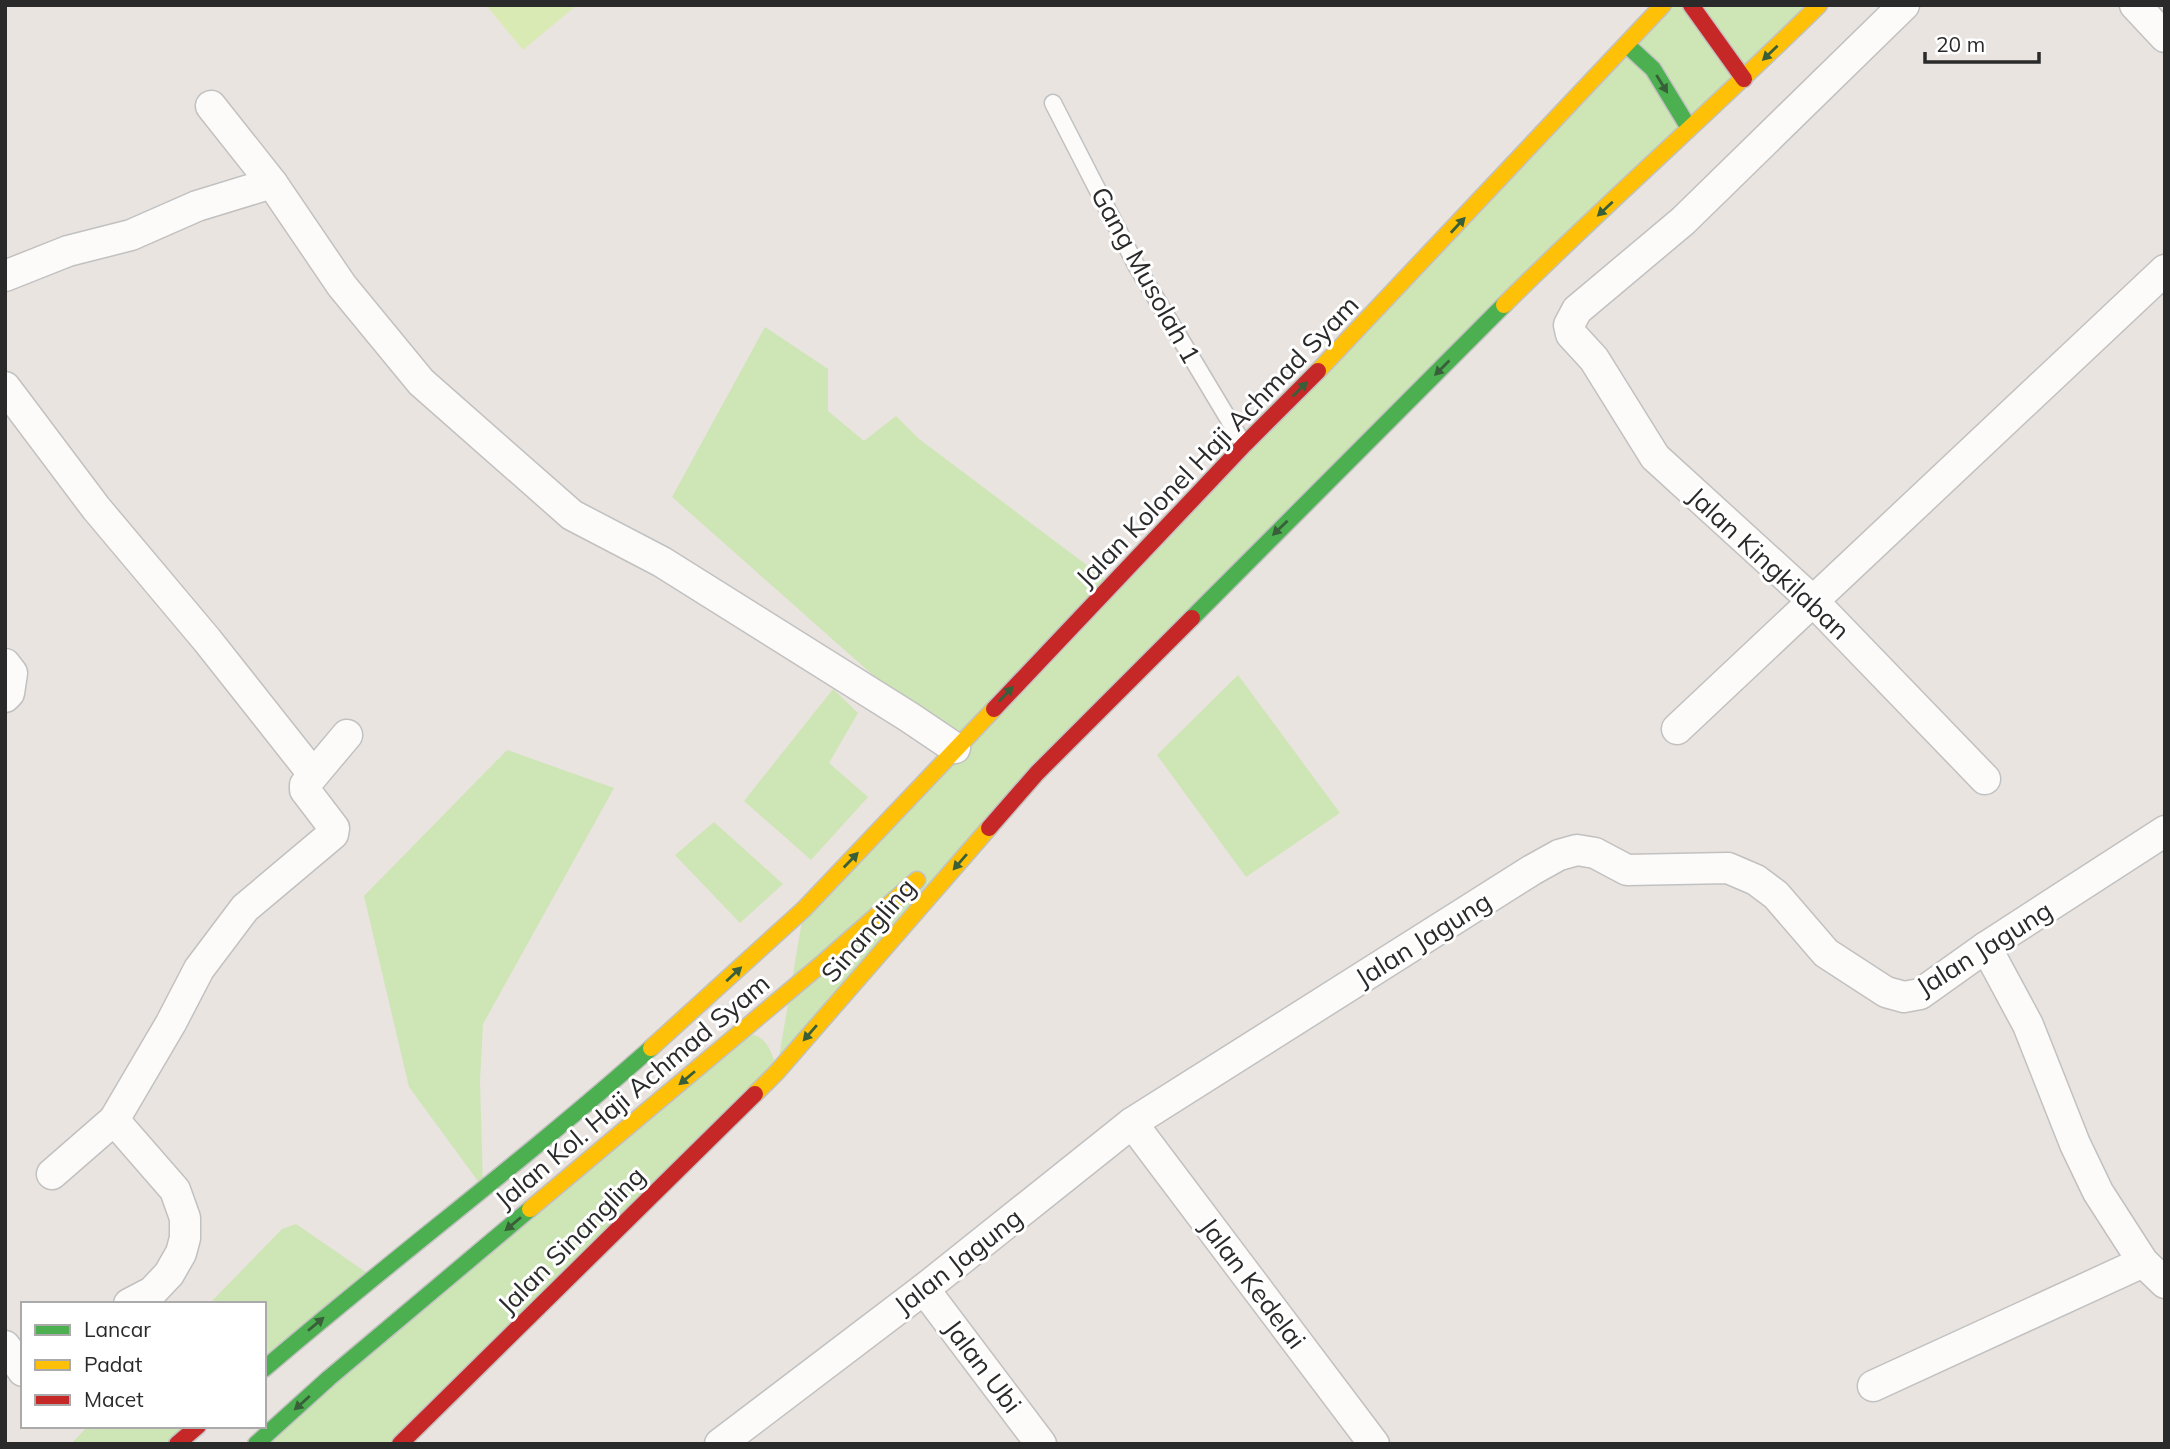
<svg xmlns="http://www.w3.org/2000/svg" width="2170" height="1449" font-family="Mulish,sans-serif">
<rect width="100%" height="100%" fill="#e9e4df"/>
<!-- green -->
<g fill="#cee5b6">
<path d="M 1663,5 L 1819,5 L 1744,79 L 1689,128 L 1522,288 L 1124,682 L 1037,773 L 777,1072 L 400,1444 L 256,1444 L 740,1034 C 766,1032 770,1048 777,1069 L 804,909 L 898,812 L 955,748 L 672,497 L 765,327 L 828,369 L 828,411 L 864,441 L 896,416 L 919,439 L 1112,584 L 1244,445 L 1352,336 Z"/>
<polygon points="1238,675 1340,813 1246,877 1157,755"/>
<polygon points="833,689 858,713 829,763 868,797 811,860 744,801"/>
<polygon points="507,750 614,788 483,1024 480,1081 483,1188 409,1087 364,896"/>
<polygon points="714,822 783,884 740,923 675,855"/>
<polygon points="296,1224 373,1277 264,1369 264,1304 209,1304 282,1229"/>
<polygon points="88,1426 198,1426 178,1444 71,1444"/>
</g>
<!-- pitch -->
<polygon fill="#daeab4" points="486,5 577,5 523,50"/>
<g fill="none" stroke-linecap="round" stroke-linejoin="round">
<defs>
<polyline id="lane" points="1053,103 1136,265 1244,445"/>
<g id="street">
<polyline points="1904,5 1683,221 1577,310 1569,325 1571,334 1594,359 1655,457 1814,602 1985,779"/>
<polyline points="2135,5 2165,37"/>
<polyline points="211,106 272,183 342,286 421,382 572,515 662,562 909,717 955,748"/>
<polyline points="5,276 68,251 131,235 197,206 272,183"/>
<polyline points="5,387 96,508 207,640 313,774"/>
<polyline points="5,664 12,673 9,693 5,697"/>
<polyline points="1677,729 2165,270"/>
<polyline points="1986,947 2028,1025 2075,1144 2098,1192 2143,1262 2165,1283"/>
<polyline points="114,1120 175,1190 185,1218 185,1238 181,1253 169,1274 152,1292 129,1304"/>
<polyline points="1132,1123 1374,1444"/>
<polyline points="52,1174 114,1120 171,1023 199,969 245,908 333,834 334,828 305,790 305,785 347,735"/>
<polyline points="924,1289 1041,1444"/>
<polyline points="5,1346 23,1371"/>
<polyline points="1873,1386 2143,1262"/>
<polyline points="720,1444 924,1289 1132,1123 1532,870 1559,855 1577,850 1595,853 1627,870 1728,868 1756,880 1776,895 1826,953 1886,992 1904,997 1920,994 1986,947 2165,831"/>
</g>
<g id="fast">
<polyline points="1627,45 1653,69 1689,128"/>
<polyline points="1192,618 1504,305"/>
<path d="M 264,1369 C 391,1260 526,1159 651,1048"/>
<polyline points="256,1444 329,1378 530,1209"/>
</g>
<g id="slow">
<path d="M 1504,305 C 1607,202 1716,107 1819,5"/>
<polyline points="1318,371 1663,5"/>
<polyline points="651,1048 804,909 994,709"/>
<polyline points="755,1094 777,1072 989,828"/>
<polyline points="530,1209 825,961 917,880"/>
</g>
<g id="jam">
<polyline points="1691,5 1744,79"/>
<polyline points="994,709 1244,445 1318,371"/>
<polyline points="989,828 1037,773 1192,618"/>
<polyline points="177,1444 198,1426"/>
<polyline points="400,1444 755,1094"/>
</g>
</defs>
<!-- lane casing -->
<use href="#lane" stroke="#c2c1c1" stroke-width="19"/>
<!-- street casing -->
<use href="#street" stroke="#c2c1c1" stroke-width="33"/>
<!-- fast casing -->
<use href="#fast" stroke="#c2c1c1" stroke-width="19"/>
<!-- slow casing -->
<use href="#slow" stroke="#c2c1c1" stroke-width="19"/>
<!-- jam casing -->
<use href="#jam" stroke="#c2c1c1" stroke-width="19"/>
<!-- lane -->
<use href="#lane" stroke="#fcfbfa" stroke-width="16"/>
<!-- street -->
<use href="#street" stroke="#fcfbfa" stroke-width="30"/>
<!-- fast -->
<use href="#fast" stroke="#4caf50" stroke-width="16"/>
<!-- slow -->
<use href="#slow" stroke="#ffc107" stroke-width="16"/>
<!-- jam -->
<use href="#jam" stroke="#c62828" stroke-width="16"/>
</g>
<!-- one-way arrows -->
<defs><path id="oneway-solid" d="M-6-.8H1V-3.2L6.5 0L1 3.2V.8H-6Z" transform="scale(1.75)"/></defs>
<g fill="#385f39">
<use href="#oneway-solid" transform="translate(1770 53) rotate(136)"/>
<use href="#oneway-solid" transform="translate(1662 84) rotate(58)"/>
<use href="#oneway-solid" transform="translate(1605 209) rotate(137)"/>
<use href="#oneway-solid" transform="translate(1458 225) rotate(-47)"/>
<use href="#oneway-solid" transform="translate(1442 368) rotate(135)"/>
<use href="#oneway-solid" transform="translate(1300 389) rotate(-45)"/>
<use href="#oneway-solid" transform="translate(1280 528) rotate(136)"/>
<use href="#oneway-solid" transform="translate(1006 694) rotate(-46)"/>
<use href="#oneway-solid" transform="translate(851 860) rotate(-46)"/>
<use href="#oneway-solid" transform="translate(960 862) rotate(131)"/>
<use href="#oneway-solid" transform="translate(734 974) rotate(-43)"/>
<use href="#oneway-solid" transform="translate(810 1033) rotate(131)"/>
<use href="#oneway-solid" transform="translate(687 1078) rotate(140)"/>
<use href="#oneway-solid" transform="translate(513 1224) rotate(140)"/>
<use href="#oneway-solid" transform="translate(316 1324) rotate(-40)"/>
<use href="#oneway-solid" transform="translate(302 1403) rotate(138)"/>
</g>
<g text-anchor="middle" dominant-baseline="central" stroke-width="6" stroke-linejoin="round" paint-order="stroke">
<!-- street labels -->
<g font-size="26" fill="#2a2a2a" stroke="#fff">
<text transform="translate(1146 275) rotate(61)">Gang Musolah 1</text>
<text transform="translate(1217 441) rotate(-46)">Jalan Kolonel Haji Achmad Syam</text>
<text transform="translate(1769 563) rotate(43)">Jalan Kingkilaban</text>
<text transform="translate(868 930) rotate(-49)">Sinangling</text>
<text transform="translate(1423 939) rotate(-32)">Jalan Jagung</text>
<text transform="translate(1984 948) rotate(-32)">Jalan Jagung</text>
<text transform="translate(632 1091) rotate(-40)">Jalan Kol. Haji Achmad Syam</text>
<text transform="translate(571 1240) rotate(-45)">Jalan Sinangling</text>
<text transform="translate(958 1261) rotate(-38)">Jalan Jagung</text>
<text transform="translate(1253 1283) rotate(53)">Jalan Kedelai</text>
<text transform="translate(983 1366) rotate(53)">Jalan Ubi</text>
</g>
</g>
<!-- border -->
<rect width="2170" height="1449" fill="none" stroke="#2a2a2a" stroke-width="14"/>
<!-- legend -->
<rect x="21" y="1302" width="245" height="126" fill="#ffffff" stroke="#aaaaaa" stroke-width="2"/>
<rect x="35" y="1325" width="35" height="10" fill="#4caf50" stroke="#aaaaaa" stroke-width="2"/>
<text x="84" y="1337" font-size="21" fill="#2a2a2a">Lancar</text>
<rect x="35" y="1360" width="35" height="10" fill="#ffc107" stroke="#aaaaaa" stroke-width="2"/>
<text x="84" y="1372" font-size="21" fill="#2a2a2a">Padat</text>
<rect x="35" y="1395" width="35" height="10" fill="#c62828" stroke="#aaaaaa" stroke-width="2"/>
<text x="84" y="1407" font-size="21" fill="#2a2a2a">Macet</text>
<!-- scale -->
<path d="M1925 52v10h114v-10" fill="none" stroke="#2a2a2a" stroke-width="3.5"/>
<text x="1936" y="52" font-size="21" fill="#2a2a2a" stroke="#ffffff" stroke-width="5" paint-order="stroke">20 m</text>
</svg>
